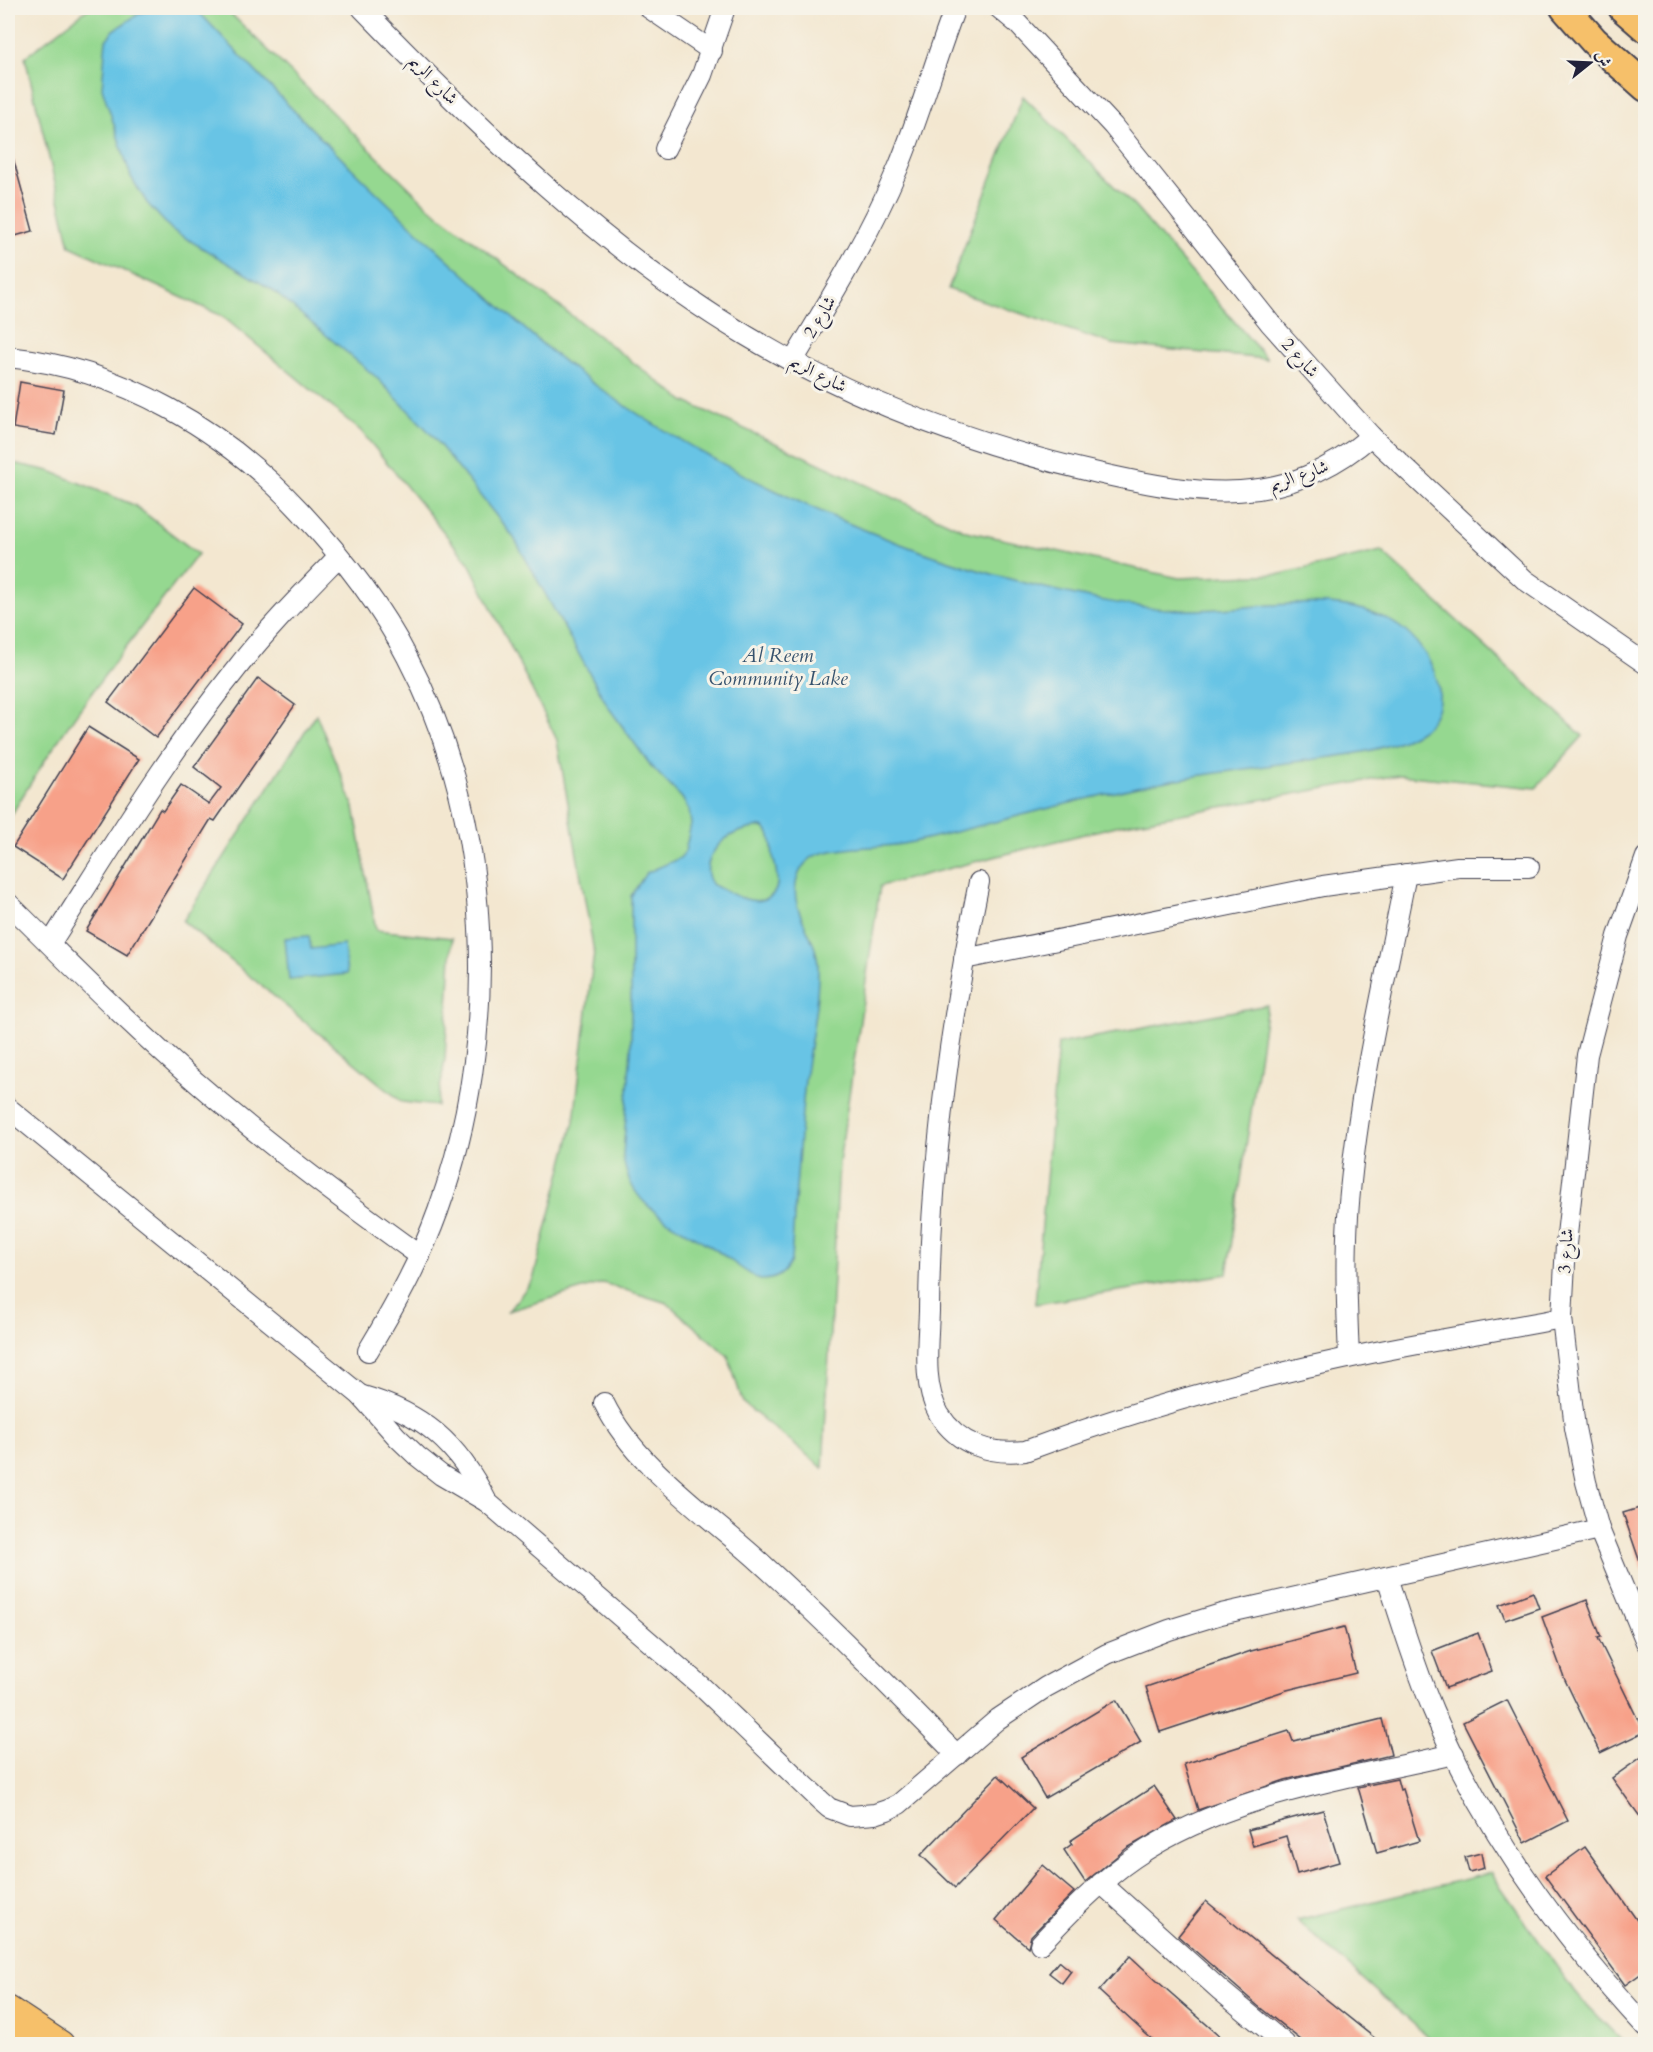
<svg xmlns="http://www.w3.org/2000/svg" width="1653" height="2052" font-family="Cardo,Amiri,serif">
<rect width="100%" height="100%" fill="#f7f3e8"/>
<filter id="ink" filterUnits="userSpaceOnUse"><feTurbulence type="fractalNoise" baseFrequency=".0167" numOctaves="2"/><feDisplacementMap in="SourceGraphic" scale="12" xChannelSelector="R" yChannelSelector="G"/><feConvolveMatrix kernelMatrix="1 2 1 2 8 2 1 2 1" color-interpolation-filters="sRGB"/></filter>
<filter id="wash" filterUnits="userSpaceOnUse"><feTurbulence type="fractalNoise" baseFrequency=".008" numOctaves="4" result="noise"/><feDisplacementMap in="SourceGraphic" scale="24" xChannelSelector="R" yChannelSelector="G"/><feGaussianBlur stdDeviation="1.35" result="paint"/><feColorMatrix in="noise" values="0 0 0 0 0 0 0 0 0 0 0 0 0 0 0 0 0 1.4 0 .05"/><feComposite in="paint" operator="in"/></filter>
<g filter="url(#wash)">
<rect width="100%" height="100%" fill="#f3e7d0"/>
<!-- green -->
<g fill="#95d890" stroke="#5c7d66" stroke-width="1.5">
<polygon points="89,8 225,8 430,208 684,401 966,531 1179,578 1281,574 1381,551 1583,736 1536,788 1399,775 1120,825 880,886 839,1163 823,1468 743,1403 728,1356 667,1303 603,1283 508,1311 533,1280 574,1121 594,952 557,740 469,563 361,431 222,316 70,246 25,57"/>
<polygon points="1023,96 1134,206 1267,359 1112,344 948,289"/>
<path d="M 8,462 L 50,471 L 134,505 L 198,554 C 131,640 62,726 8,821 Z"/>
<polygon points="316,714 354,807 376,930 452,938 445,1059 437,1106 402,1102 183,921"/>
<polygon points="1267,1005 1227,1274 1035,1304 1058,1044"/>
<polygon points="1491,1873 1579,1998 1625,2044 1436,2044 1297,1920"/>
</g>
<!-- water -->
<g fill="#67c4e5" stroke="#447390" stroke-width="1.5" fill-rule="evenodd">
<path d="M 161,8 L 195,8 C 284,102 374,194 471,280 C 506,312 541,345 579,373 C 702,466 882,548 1033,585 C 1082,597 1135,609 1185,610 C 1253,612 1341,585 1400,627 C 1431,649 1461,708 1417,733 C 1377,756 1323,757 1279,764 C 1236,771 1193,775 1151,784 C 1071,801 992,824 913,842 C 883,849 852,845 823,853 C 810,856 801,866 797,879 C 788,910 817,935 818,965 C 819,1003 810,1043 805,1080 C 799,1140 795,1201 791,1261 C 784,1275 776,1280 760,1280 C 741,1270 725,1255 707,1244 C 668,1220 628,1206 623,1155 L 631,1049 L 631,896 L 646,873 L 680,858 L 685,852 L 691,824 L 689,810 L 682,798 L 651,766 L 609,708 L 514,538 L 431,434 L 376,377 L 271,289 L 172,230 L 147,203 L 131,177 L 102,88 L 105,51 L 106,40 L 114,30 L 140,13 ZM 755,827 L 762,827 C 773,832 771,845 773,856 C 776,871 785,895 762,900 C 747,904 727,891 713,885 C 699,868 715,843 732,835 C 739,831 748,830 755,827 Z"/>
<polygon points="309,936 311,949 344,945 347,974 289,980 285,938"/>
</g>
<g id="blocks">
<!-- building -->
<g fill="#f7a189">
<polygon points="8,154 12,154 33,231 8,238"/>
<polygon points="20,382 64,390 56,435 13,428"/>
<polygon points="194,588 242,624 156,738 108,702"/>
<polygon points="258,678 295,705 215,821 211,819 127,955 86,931 160,809 163,811 181,785 209,804 221,788 194,767"/>
<polygon points="88,727 139,759 63,879 13,847"/>
<polygon points="1646,1506 1646,1571 1643,1571 1623,1513"/>
<polygon points="1533,1592 1539,1608 1505,1620 1499,1605"/>
<polygon points="1587,1600 1601,1637 1598,1638 1644,1732 1600,1753 1565,1680 1542,1617"/>
<polygon points="1344,1627 1356,1673 1287,1690 1160,1732 1146,1687 1251,1651"/>
<polygon points="1478,1633 1492,1671 1446,1688 1432,1651"/>
<polygon points="1116,1700 1141,1742 1045,1798 1021,1757"/>
<polygon points="1507,1700 1568,1821 1525,1843 1463,1722"/>
<polygon points="1382,1719 1391,1755 1285,1780 1198,1810 1184,1764 1289,1731 1293,1741"/>
<polygon points="1646,1754 1646,1825 1612,1778"/>
<polygon points="998,1775 1033,1808 955,1888 921,1855"/>
<polygon points="1397,1779 1400,1790 1403,1789 1419,1841 1377,1853 1358,1787"/>
<polygon points="1154,1786 1177,1820 1127,1848 1085,1882 1064,1850 1072,1844 1070,1841"/>
<polygon points="1323,1810 1339,1862 1297,1874 1286,1836 1253,1846 1248,1830"/>
<polygon points="1585,1847 1646,1933 1646,1970 1625,1985 1545,1876"/>
<polygon points="1481,1853 1484,1868 1469,1872 1465,1857"/>
<polygon points="1042,1865 1074,1892 1031,1936 1028,1947 996,1920"/>
<polygon points="1206,1901 1311,1987 1382,2044 1306,2044 1258,2006 1178,1936"/>
<polygon points="1130,1956 1157,1981 1229,2044 1157,2044 1099,1991"/>
<polygon points="1059,1961 1071,1971 1062,1983 1049,1973"/>
</g>
</g>
</g>
<g filter="url(#ink)">
<use href="#blocks" fill-opacity="0" stroke="#414051" stroke-width="1.5"/>
<g fill="none" stroke-linecap="round" stroke-linejoin="round">
<defs>
<g id="minor">
<path d="M 362,8 C 475,125 607,253 747,336 C 856,401 975,445 1098,473 C 1200,496 1285,510 1371,436"/>
<polyline points="649,8 712,51"/>
<polyline points="999,8 1017,23 1113,126 1270,323 1371,436 1525,580 1646,664"/>
<polyline points="665,149 702,75 725,8"/>
<path d="M 8,357 C 120,368 225,430 300,511 C 341,555 380,604 407,657 C 495,824 501,1035 438,1211 C 420,1261 395,1306 368,1351"/>
<path d="M 793,361 C 831,298 869,236 898,168 C 920,115 935,60 955,8"/>
<polyline points="1646,857 1618,936 1587,1055 1566,1244 1562,1318 1575,1428 1586,1482 1599,1529 1646,1642"/>
<path d="M 979,882 C 950,1024 930,1166 929,1311 C 928,1344 922,1384 939,1414 C 958,1445 991,1455 1025,1451 C 1130,1412 1238,1381 1348,1358 C 1419,1342 1491,1332 1562,1318"/>
<path d="M 8,903 C 49,943 90,985 132,1024 C 221,1109 320,1184 420,1256"/>
<path d="M 50,944 C 110,850 167,755 237,668 C 268,628 303,593 338,557"/>
<polyline points="964,959 1323,886 1458,867 1529,867"/>
<polyline points="8,1108 360,1395 397,1437 417,1456 441,1475 487,1502 702,1687 821,1801 829,1808 850,1816 875,1814 887,1810 899,1804 998,1719 1046,1687 1107,1654 1169,1630 1221,1614 1599,1529"/>
<path d="M 1349,1357 C 1347,1310 1345,1263 1348,1216 C 1356,1101 1384,987 1406,874"/>
<path d="M 360,1395 C 423,1413 458,1443 487,1502"/>
<path d="M 604,1403 C 634,1465 707,1514 759,1561 C 827,1623 892,1689 957,1755"/>
<path d="M 1387,1577 C 1401,1621 1415,1667 1433,1710 C 1483,1828 1559,1933 1646,2027"/>
<polyline points="1101,1883 1220,1990 1285,2044"/>
<path d="M 1040,1944 C 1069,1913 1099,1882 1134,1858 C 1228,1794 1346,1779 1454,1754"/>
</g>
<g id="major">
<polyline points="8,2009 61,2044"/>
<polyline points="8,2033 21,2044"/>
</g>
<g id="highway">
<polyline points="1565,8 1594,41 1646,87"/>
<polyline points="1623,8 1646,28"/>
</g>
</defs>
<!-- minor casing -->
<use href="#minor" stroke="#414051" stroke-width="22"/>
<!-- major casing -->
<use href="#major" stroke="#414051" stroke-width="28"/>
<!-- highway casing -->
<use href="#highway" stroke="#414051" stroke-width="32"/>
<!-- minor -->
<use href="#minor" stroke="#fff" stroke-width="20"/>
<!-- major -->
<use href="#major" stroke="#f6c06b" stroke-width="26"/>
<!-- highway -->
<use href="#highway" stroke="#f6c06b" stroke-width="28"/>
</g>
</g>
<g text-anchor="middle" dominant-baseline="central" stroke-width="6" stroke-linejoin="round" paint-order="stroke">
<!-- street labels -->
<g font-size="18" fill="#22223b" stroke="#f7f3e8">
<text transform="translate(433 80) rotate(45)">شارع الريم</text>
<text transform="translate(820 317) rotate(-59)">شارع 2</text>
<text transform="translate(1300 358) rotate(48)">شارع 2</text>
<text transform="translate(818 374) rotate(27)">شارع الريم</text>
<text transform="translate(1299 476) rotate(-20)">شارع الريم</text>
<text transform="translate(1566 1251) rotate(-86)">شارع 3</text>
</g>
<!-- water labels -->
<g font-size="20" font-style="italic" fill="#37536e" stroke="#f7f3e8">
<text x="778" y="655">Al Reem<tspan x="778" dy="23">Community Lake</tspan></text>
</g>
</g>
<!-- margin -->
<rect width="1653" height="2052" fill="none" stroke="#f7f3e8" stroke-width="30"/>
<!-- north arrow -->
<g transform="translate(1590 63) rotate(72)" stroke="#f7f3e8" stroke-width="4.5" paint-order="stroke">
<path d="M0-4.5L10 22L0 15L-10 22Z" fill="#22223b"/>
<text y="-9" font-size="16" font-weight="bold" text-anchor="middle" fill="#22223b">ش</text>
</g>
</svg>
